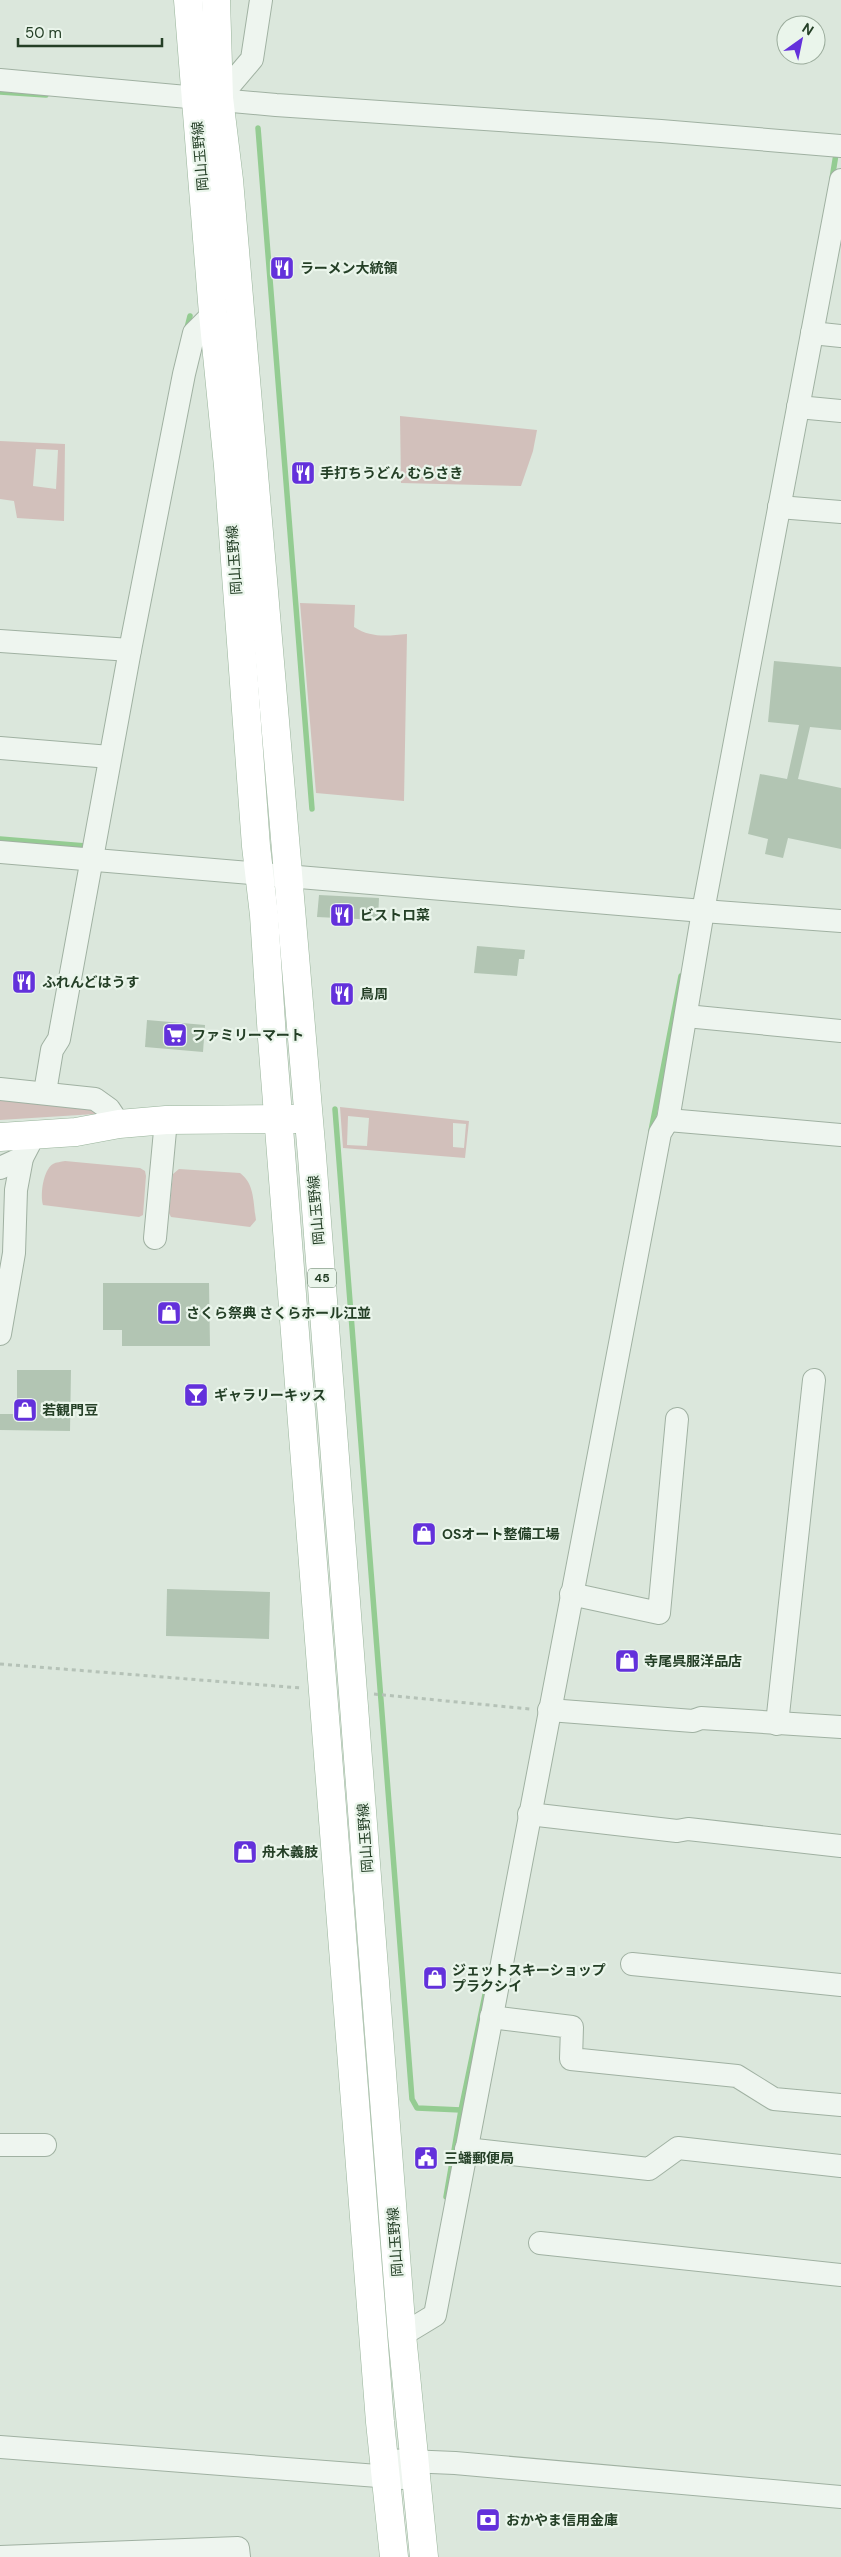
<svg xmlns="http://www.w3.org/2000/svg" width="841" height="2557" font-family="'DM Sans','Noto Sans JP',sans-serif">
<rect width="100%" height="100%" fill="#dbe7dc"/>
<!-- green -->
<g fill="#d2c0bb" fill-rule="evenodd">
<polygon points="400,416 537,430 533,451 521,486 401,483"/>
<path d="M 0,441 L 65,444 L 64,521 L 17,518 L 14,501 L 0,499 ZM 36,449 L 58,450 L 56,489 L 33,486 Z"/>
<path d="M 300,603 L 355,605 L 354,627 C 371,638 387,636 407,634 L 404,801 L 316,793 Z"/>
<polygon points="0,1096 95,1108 97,1111 95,1114 0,1120"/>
<path d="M 340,1107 L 469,1121 L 465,1158 L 343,1148 ZM 348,1116 L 369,1118 L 367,1146 L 347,1145 ZM 453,1123 L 466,1124 L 464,1148 L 453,1147 Z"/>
<path d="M 65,1161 L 140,1168 L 145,1171 L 146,1176 L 143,1215 L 139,1217 L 43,1205 C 40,1195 43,1170 53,1164 C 56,1162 61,1162 65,1161 Z"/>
<path d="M 179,1169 L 240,1173 C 255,1184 253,1203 256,1220 L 250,1227 L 171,1217 L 169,1213 L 173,1174 Z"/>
</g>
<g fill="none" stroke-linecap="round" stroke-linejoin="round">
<!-- stream -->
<g stroke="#94cc92" stroke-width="5.5">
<polyline points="0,92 46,95"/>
<polyline points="258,128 312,809"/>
<polyline points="832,179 836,154"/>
<polyline points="187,328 190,316"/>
<polyline points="0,839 86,846"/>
<polyline points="335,1109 412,2099 417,2108 461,2110"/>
<polyline points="651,1131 681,976"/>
<polyline points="446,2197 461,2110 487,1985"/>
</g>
</g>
<!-- building -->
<g fill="#b2c5b3">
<polygon points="774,661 841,667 841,730 810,727 798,779 841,788 841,849 788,838 783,858 765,854 768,839 748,834 760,774 787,779 799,725 768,722"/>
<polygon points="319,895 379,898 378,920 317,917"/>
<polygon points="477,946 525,950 524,959 519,959 517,976 474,973"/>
<polygon points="147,1020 205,1025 203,1052 145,1047"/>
<polygon points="103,1283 209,1283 210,1346 122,1346 122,1330 103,1330"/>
<polygon points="17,1370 71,1370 70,1431 0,1430 0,1414 17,1414"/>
<polygon points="167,1589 270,1592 269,1639 166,1636"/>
</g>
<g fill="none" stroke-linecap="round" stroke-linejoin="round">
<defs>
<g id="minor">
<polyline points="0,80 276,105 661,131 841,146"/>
<polyline points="219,98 252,59 261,0"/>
<polyline points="812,333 841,336"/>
<polyline points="798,407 841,411"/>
<polyline points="779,507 841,512"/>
<polyline points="0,641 130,650"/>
<polyline points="0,748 110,757"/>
<polyline points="0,852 703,911 841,921"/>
<polyline points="686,1016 841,1031"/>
<polyline points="0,1089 95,1099 109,1109 119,1124"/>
<polyline points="45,1092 52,1050 59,1039 130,650 184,374 194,333 213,314"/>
<polyline points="668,1120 841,1135"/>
<polyline points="0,1168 22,1158"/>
<polyline points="155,1238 166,1120"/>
<polyline points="0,1334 14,1253 16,1190 22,1158 34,1135"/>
<polyline points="571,1594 659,1613 677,1419"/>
<polyline points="549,1710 693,1721 701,1718 841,1727"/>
<polyline points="777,1724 814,1380"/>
<polyline points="529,1814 677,1831 688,1829 841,1846"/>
<polyline points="632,1964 841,1985"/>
<polyline points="491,2017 572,2027 571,2059 737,2076 774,2099 841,2105"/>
<polyline points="0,2145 45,2145"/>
<polyline points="466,2149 649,2169 678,2148 841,2166"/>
<polyline points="540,2243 841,2275"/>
<polyline points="402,2335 435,2315 650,1186 660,1133 668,1120 703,911 841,180"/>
<polyline points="0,2447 417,2479"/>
<polyline points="384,2460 455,2463 841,2497"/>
<polyline points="0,2557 238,2548 239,2557"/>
</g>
<g id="major">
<polyline points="188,0 213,314 228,466 256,846 264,915 272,1038 380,2422 394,2557"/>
<polyline points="216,0 219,98 229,180 312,1156 402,2335 424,2557"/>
<polyline points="0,1137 76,1132 119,1124 166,1120 297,1119"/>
</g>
</defs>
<!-- minor casing -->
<use href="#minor" stroke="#a0b1a2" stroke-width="24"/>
<!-- major casing -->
<use href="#major" stroke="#99b49b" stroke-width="29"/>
<!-- path -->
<g stroke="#b5c2b7" stroke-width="3" stroke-dasharray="4 4" stroke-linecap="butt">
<polyline points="0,1664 301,1688"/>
<polyline points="374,1694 530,1709"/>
</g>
<!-- minor -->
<use href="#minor" stroke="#eef5ef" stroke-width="22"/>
<!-- major -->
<use href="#major" stroke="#fff" stroke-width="28"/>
</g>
<!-- icons -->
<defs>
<symbol id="restaurant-square" viewBox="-11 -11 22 22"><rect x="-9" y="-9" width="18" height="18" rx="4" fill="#6331db" stroke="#eaf5eb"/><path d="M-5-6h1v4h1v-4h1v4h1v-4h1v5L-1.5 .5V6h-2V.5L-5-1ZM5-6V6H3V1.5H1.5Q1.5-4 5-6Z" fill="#fff"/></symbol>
<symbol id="supermarket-square" viewBox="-11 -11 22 22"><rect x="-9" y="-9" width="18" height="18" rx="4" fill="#6331db" stroke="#eaf5eb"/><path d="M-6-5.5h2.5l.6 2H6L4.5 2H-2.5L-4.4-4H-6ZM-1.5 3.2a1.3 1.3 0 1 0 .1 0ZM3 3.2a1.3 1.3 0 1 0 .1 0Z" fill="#fff"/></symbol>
<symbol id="shop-square" viewBox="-11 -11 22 22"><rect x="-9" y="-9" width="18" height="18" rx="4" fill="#6331db" stroke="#eaf5eb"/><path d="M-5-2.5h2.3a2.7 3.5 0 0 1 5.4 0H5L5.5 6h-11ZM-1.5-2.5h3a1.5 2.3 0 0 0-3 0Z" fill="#fff"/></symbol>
<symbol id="bar-square" viewBox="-11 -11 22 22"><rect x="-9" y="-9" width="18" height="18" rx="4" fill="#6331db" stroke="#eaf5eb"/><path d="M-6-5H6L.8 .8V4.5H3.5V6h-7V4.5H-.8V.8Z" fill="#fff"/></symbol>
<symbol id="civic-square" viewBox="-11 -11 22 22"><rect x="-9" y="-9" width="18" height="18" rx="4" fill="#6331db" stroke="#eaf5eb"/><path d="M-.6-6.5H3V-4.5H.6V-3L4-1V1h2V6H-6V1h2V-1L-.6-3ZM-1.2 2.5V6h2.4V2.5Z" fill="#fff"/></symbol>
<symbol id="bank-square" viewBox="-11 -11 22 22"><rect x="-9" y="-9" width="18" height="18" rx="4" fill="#6331db" stroke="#eaf5eb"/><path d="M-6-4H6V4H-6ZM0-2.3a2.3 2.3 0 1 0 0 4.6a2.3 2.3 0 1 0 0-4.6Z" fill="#fff"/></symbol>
</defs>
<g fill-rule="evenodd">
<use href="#restaurant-square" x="268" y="254" width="28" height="28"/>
<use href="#restaurant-square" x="289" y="459" width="28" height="28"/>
<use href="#restaurant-square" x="328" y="901" width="28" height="28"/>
<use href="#restaurant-square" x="10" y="968" width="28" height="28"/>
<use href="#restaurant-square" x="328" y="980" width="28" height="28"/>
<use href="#supermarket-square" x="161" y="1021" width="28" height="28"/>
<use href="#shop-square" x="155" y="1299" width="28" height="28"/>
<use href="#bar-square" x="182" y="1381" width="28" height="28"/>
<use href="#shop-square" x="11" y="1396" width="28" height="28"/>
<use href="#shop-square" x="410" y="1520" width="28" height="28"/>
<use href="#shop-square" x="613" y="1647" width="28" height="28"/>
<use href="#shop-square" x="231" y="1838" width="28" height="28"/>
<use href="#shop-square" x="421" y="1964" width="28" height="28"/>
<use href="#civic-square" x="412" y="2144" width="28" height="28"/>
<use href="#bank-square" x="474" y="2506" width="28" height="28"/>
</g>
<g text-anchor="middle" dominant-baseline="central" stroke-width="4.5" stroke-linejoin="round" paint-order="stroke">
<!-- shield labels -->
<rect fill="#eaf5eb" stroke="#5f7661" stroke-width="1" x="308" y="1268.5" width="28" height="19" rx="4"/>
<g font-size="12" font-weight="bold" fill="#243f26">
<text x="322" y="1278">45</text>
</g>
<!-- street labels -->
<g font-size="14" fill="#243f26" stroke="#eaf5eb">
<text transform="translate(200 156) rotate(-95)">岡山玉野線</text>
<text transform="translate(234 560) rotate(-94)">岡山玉野線</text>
<text transform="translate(316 1210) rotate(-95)">岡山玉野線</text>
<text transform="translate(365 1838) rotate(-94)">岡山玉野線</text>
<text transform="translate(395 2242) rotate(-94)">岡山玉野線</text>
</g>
<!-- poi labels -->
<g font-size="14" font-weight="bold" fill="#243f26" stroke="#eaf5eb" text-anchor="start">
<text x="300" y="268">ラーメン大統領</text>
<text x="320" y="473">手打ちうどん むらさき</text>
<text x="360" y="915">ビストロ菜</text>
<text x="42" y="982">ふれんどはうす</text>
<text x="360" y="994">鳥周</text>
<text x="192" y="1035">ファミリーマート</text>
<text x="186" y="1313">さくら祭典 さくらホール江並</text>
<text x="214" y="1395">ギャラリーキッス</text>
<text x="42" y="1410">若観門豆</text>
<text x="442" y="1534">OSオート整備工場</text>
<text x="644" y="1661">寺尾呉服洋品店</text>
<text x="262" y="1852">舟木義肢</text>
<text x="452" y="1970">ジェットスキーショップ<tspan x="452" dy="16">プラクシイ</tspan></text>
<text x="444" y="2158">三蟠郵便局</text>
<text x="506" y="2520">おかやま信用金庫</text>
</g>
</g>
<!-- north arrow -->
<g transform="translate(801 40) rotate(33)"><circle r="24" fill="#eaf5eb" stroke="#9bac9c"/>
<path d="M0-4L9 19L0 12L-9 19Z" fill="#6331db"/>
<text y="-8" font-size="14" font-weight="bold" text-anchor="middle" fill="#243f26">N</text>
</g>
<!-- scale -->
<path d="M18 38v8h144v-8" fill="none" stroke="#243f26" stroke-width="2.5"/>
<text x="25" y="38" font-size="15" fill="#243f26" stroke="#eaf5eb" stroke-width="4" paint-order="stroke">50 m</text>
</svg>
